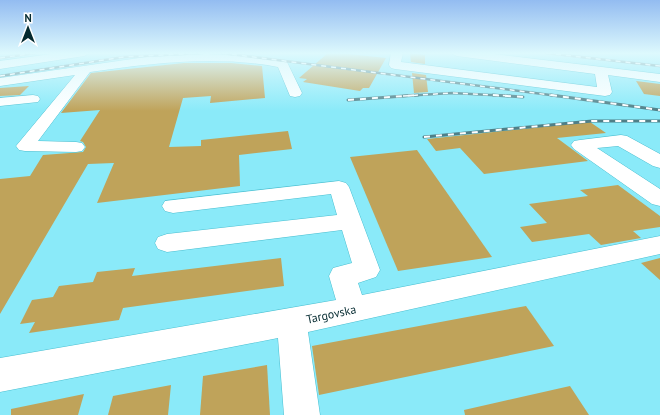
<svg xmlns="http://www.w3.org/2000/svg" width="660" height="415" font-family="'PT Sans',sans-serif">
<rect width="100%" height="100%" fill="#b3f1fb"/>
<!-- built -->
<rect fill="#8aeaf9" x="0" y="53" width="660" height="362"/>
<!-- building -->
<g fill="#bfa35a">
<polygon points="328,53 339,53 386,58 369,88 363,88 360,91 303,82 307,79 299,78"/>
<polygon points="410,53 425,55 425,64 411,62"/>
<polygon points="184,63 231,63 262,66 265,98 210,103 211,96 183,98 169,147 201,146 201,140 288,131 292,149 239,155 240,186 97,203 114,163 88,164 0,314 0,179 30,176 43,155 83,152 86,147 83,142 80,141 100,110 61,113 91,73"/>
<polygon points="412,73 426,75 428,92 414,93"/>
<polygon points="636,81 660,84 660,96 644,94"/>
<polygon points="29,86 20,95 0,96 0,88"/>
<polygon points="590,122 606,133 557,138 588,161 484,174 460,148 436,151 427,139"/>
<polygon points="417,150 492,257 398,271 350,157"/>
<polygon points="618,185 660,216 660,227 633,231 641,238 601,245 589,234 532,242 520,227 547,223 529,204 588,196 580,190"/>
<polygon points="281,258 284,286 123,308 119,320 29,333 35,322 20,324 32,300 53,297 59,286 93,282 97,272 135,268 132,276"/>
<polygon points="660,258 660,280 641,263"/>
<polygon points="526,306 554,346 319,395 312,346"/>
<polygon points="267,365 270,415 200,415 203,376"/>
<polygon points="171,385 168,415 108,415 113,396"/>
<polygon points="570,386 589,415 465,415 464,410"/>
<polygon points="84,394 78,415 11,415 11,409"/>
</g>
<g fill="none" stroke-linecap="round" stroke-linejoin="round">
<defs>
<g id="minor">
<polygon points="59,53 90,53 84,56 0,69 0,61"/>
<polygon points="391,53 403,53 401,62 597,87 595,74 457,56 451,53 486,53 660,74 660,82 608,75 612,92 610,95 605,96 395,69 391,68 389,65"/>
<path d="M 205,54 L 260,57 L 287,62 L 302,93 L 300,96 L 295,97 L 290,96 L 278,67 C 216,55 151,63 90,72 L 38,141 L 76,142 L 82,143 L 85,147 L 82,151 L 76,152 L 25,151 L 19,150 L 16,146 L 75,75 L 0,86 L 0,78 L 146,57 Z"/>
<polygon points="33,95 38,96 40,99 38,102 0,106 0,98"/>
<polygon points="621,135 627,136 660,154 660,168 653,166 618,146 597,148 660,189 660,206 652,204 574,149 571,145 574,141 580,140"/>
<polygon points="339,181 346,183 349,187 380,270 376,277 358,283 362,295 660,236 660,254 308,332 320,415 284,415 278,338 0,392 0,358 336,300 329,276 333,268 352,263 342,230 167,252 158,249 155,243 158,237 167,234 337,215 331,194 173,213 165,211 162,206 165,201"/>
</g>
</defs>
<!-- minor casing -->
<use href="#minor" stroke="#49bed0" stroke-width="1"/>
<!-- minor -->
<use href="#minor" fill="#fff" fill-rule="evenodd"/>
<defs>
<g id="rail-far1">
<polyline points="222,53 558,96"/>
<polyline points="546,53 660,66"/>
<polyline points="0,58 35,53"/>
<polyline points="0,76 124,57 203,53"/>
<polyline points="403,96 452,93 511,96"/>
</g>
<g id="rail">
<polyline points="493,95 523,97"/>
<polyline points="551,95 660,110"/>
<polyline points="348,100 418,95"/>
<polyline points="424,137 592,121 660,121"/>
</g>
</defs>
<!-- rail-far1 casing -->
<use href="#rail-far1" stroke="#4f7f87" stroke-width="2.5"/>
<!-- rail casing -->
<use href="#rail" stroke="#4f7f87" stroke-width="3"/>
<!-- rail-far1 -->
<use href="#rail-far1" stroke="#fff" stroke-width="1.5" stroke-dasharray="5" stroke-linecap="butt"/>
<!-- rail -->
<use href="#rail" stroke="#fff" stroke-width="2" stroke-dasharray="6" stroke-linecap="butt"/>
</g>
<!-- sky -->
<linearGradient id="sky" x2="0" y2="1"><stop stop-color="#93bcf1"/><stop offset="0.48" stop-color="#ddf9fd"/><stop offset="1" stop-color="#ddf9fd" stop-opacity="0"/></linearGradient>
<rect width="660" height="111" fill="url(#sky)"/>
<g text-anchor="middle" dominant-baseline="central" stroke-width="3" stroke-linejoin="round" paint-order="stroke">
<!-- near-street labels -->
<g font-size="12" fill="#042a30" stroke="#fff">
<text transform="translate(331 314) rotate(-12)">Targovska</text>
</g>
</g>
<!-- north arrow -->
<g transform="translate(28 28)" stroke="#ffffff" stroke-width="3" paint-order="stroke">
<path d="M0-3L7 15L0 10L-7 15Z" fill="#042a30"/>
<text y="-6" font-size="11" font-weight="bold" text-anchor="middle" fill="#042a30">N</text>
</g>
</svg>
